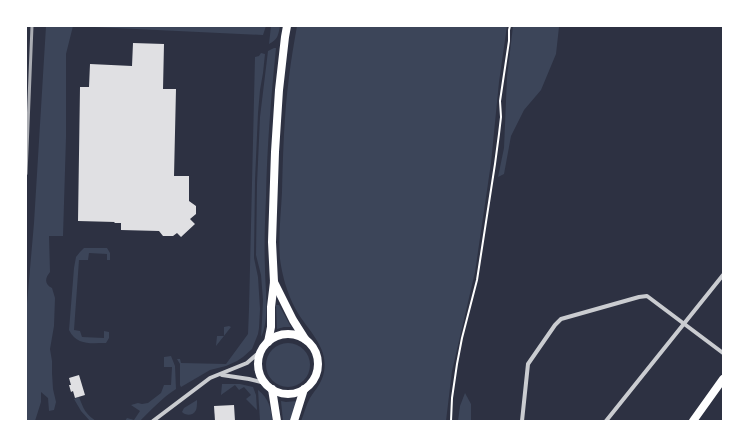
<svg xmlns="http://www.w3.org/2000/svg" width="749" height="447" font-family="'Roboto Serif',serif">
<rect width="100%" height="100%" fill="#2d3142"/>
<!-- green -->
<g fill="#3c4559">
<path d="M 46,26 L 73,26 L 66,54 L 66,137 L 63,236 L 49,236 L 50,272 C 45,278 44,284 52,288 L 55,298 L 54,326 L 50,349 L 52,361 L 52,373 L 53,389 L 56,402 L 54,410 L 49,411 L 48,398 L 41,392 L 41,402 L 35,421 L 26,421 L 26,315 L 34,223 Z"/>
<polygon points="73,26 266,26 263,35"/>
<path d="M 271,26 L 280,26 C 278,36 278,39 269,44 Z"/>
<path d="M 297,26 L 507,26 L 499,82 L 491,163 L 475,272 L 452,371 L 446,421 L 301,421 C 304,414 306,405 310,398 C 315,390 322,383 324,372 C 329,346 306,329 295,308 C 287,293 282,275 280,259 C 278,238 281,213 282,192 C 283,154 284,115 289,77 C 291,60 294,43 297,26 Z"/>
<polygon points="513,26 559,26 559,27 556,54 541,90 524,110 511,136 504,174 498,177 504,148 507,77"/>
<path d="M 274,48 L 276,48 C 271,98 267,147 266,197 C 265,221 264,244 265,268 C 265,288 270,319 261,337 L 262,321 L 263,300 L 261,275 L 256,255 L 257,184 L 260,117 L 268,51 Z"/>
<polygon points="261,53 265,54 263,73 260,90 258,113 255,180 254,258 258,277 260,309 259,328 258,334 252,349 243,357 237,361 226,366 210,370 181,387 180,385 180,364 177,359 180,359 181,363 226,364 248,334 249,309 255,57 259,56"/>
<path d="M 84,248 L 107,248 L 110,253 L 110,260 L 107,260 L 107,254 L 89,253 L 88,260 L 79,260 L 74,330 L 80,331 L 82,337 L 104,338 L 104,331 L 109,332 L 109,338 L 106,343 C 91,343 77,346 69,330 L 74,268 L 76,257 L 80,252 Z"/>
<polygon points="276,305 279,305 291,327 284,327 277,329"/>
<polygon points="229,326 231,327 216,346 217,336 224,336 224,327"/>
<circle cx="288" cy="365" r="22"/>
<path d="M 171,356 L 175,366 L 176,389 C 162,398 152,409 140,421 L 125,421 L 127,418 L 134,420 L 140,411 L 131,405 L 138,403 L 142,404 L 148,403 L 161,393 L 164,385 L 171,385 L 172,367 L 164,367 L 164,357 Z"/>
<polygon points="222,384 240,384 253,387 256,395 257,410 246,399 251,395 244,387 239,390 235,385 221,395"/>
<path d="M 258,390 C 268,397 272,410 272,421 L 260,421 Z"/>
<polygon points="465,393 471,404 471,421 458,421 460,406"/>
<path d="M 79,397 C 84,410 85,413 96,421 L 90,421 L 81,411 L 74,399 Z"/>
<path d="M 197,400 C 197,403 197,408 196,410 C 193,416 186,416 182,412 L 184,408 Z"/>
<polygon points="281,401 286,402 297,401 291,421 283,421"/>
</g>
<!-- building -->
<g fill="#e0e0e3">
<polygon points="133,43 164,44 163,89 176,89 174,176 189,176 189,201 196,206 196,214 190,219 195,224 181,237 177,233 173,236 163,236 159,231 121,230 121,223 114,223 115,222 78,221 80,87 89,87 90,64 132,66"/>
<polygon points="79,375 85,395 75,398 73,391 71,392 69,385 71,385 69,378"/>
<polygon points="234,405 235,421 215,421 214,406"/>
</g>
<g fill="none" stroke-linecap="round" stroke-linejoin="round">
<!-- path -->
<polyline stroke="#fff" stroke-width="2" points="451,421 452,398 457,364 462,338 477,280 495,164 499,134 501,117 500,101 509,41 509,30 510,26"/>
<!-- minor -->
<g stroke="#caccd0" stroke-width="4">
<polyline points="222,375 249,379 265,383"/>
<polyline points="153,421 210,378 247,363 262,350"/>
<polyline points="522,421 528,364 555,325 561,319 639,297 647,296 723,353"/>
<polyline points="606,421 723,275"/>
</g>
<!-- primary -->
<polyline stroke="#fff" stroke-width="8" points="693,421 723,379"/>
<!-- trunk -->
<g stroke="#fff" stroke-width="8">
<polyline points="274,282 293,320 305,339"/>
<circle cx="288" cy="364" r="30"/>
<polyline points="268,342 271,327 271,307 274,282 272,242 275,152 279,90 285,37 287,26"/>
<polyline points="272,389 277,421"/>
<polyline points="294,421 304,389"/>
</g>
<!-- rail -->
<polyline stroke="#abadb3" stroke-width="3" points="26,174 32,26"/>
</g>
<!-- border -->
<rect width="749" height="447" fill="none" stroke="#ffffff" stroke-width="54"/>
</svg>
